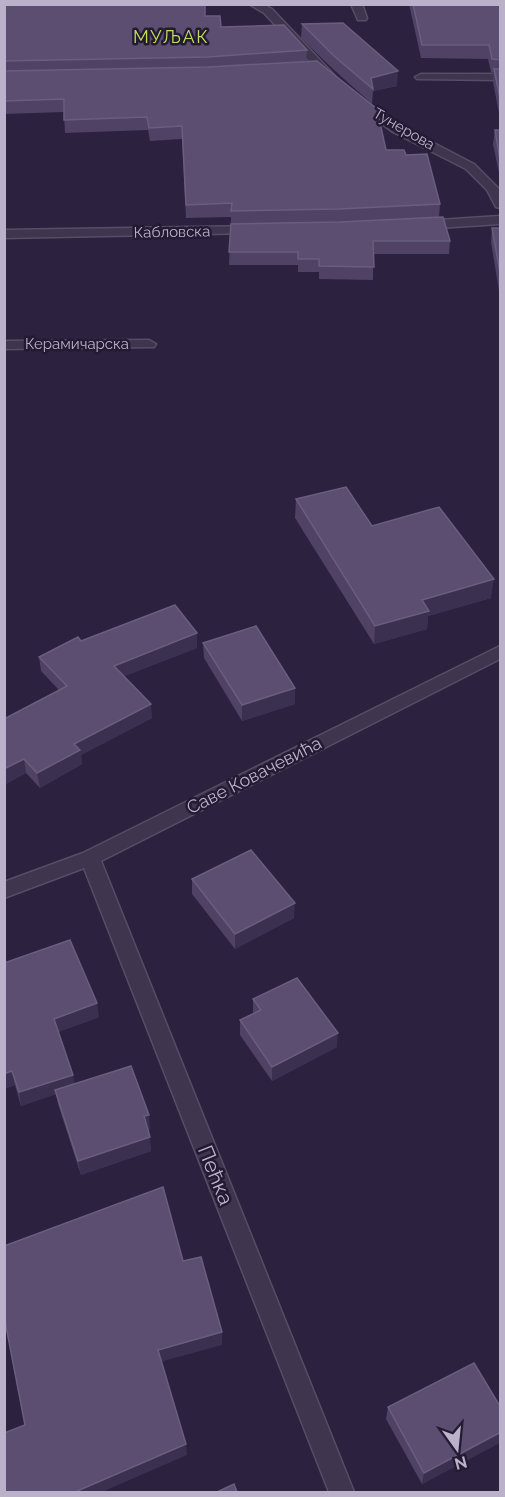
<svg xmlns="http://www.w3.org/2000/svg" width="505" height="1497" font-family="Raleway,sans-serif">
<rect width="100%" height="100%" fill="#2c213f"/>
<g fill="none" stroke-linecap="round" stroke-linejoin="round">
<defs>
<g id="street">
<polygon points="249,4 263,4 272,9 335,76 335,80 327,80 264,13"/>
<polygon points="351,4 362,4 367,18 366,20 358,20"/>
<polygon points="421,74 500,74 500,80 417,79 415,77"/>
<polygon points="359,98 401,126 474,164 499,189 500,208 496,207 487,190 466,169 393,132 355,104 353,102"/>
<polygon points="500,216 500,224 423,229 417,225 423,221"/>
<polygon points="255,226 261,230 260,233 4,238 4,230"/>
<polygon points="149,340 156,344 154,347 4,349 4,341"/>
<polygon points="500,646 500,659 101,861 354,1492 329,1492 84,868 4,898 4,882 83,853"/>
</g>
</defs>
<!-- street casing -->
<use href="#street" stroke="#574d66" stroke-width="3"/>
<!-- street -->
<use href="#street" fill="#3f354e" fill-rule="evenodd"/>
</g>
<!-- wall -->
<g fill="#4f4265">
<polygon points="4,4 205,16 221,27 307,50 306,62 386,150 406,155 440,204 439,217 450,241 449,254 373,254 373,280 319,279 319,272 298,272 298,265 229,265 231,217 186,218 182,139 150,141 148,130 65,133 64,112 5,114 4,115"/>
<polygon points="409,4 501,4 501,124 493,82 494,72 491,72 488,59 421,58"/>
<polygon points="302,24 397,86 373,91 372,104 334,70 301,38"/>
<polygon points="495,130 501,130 501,173 499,173 493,144"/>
<polygon points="492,228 501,228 501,303 491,242"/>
<polygon points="296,499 372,526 491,598 428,616 427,629 374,644 295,518"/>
<polygon points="197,633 197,648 124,676 152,718 81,755 82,764 40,788 26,773 4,785 4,719 59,690 41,671 39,657"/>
<polygon points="203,643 295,704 242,721 204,658"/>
<polygon points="192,879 294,918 235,949 192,894"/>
<polygon points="4,963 99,1017 58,1032 75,1084 150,1129 148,1130 151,1151 81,1175 58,1104 56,1094 21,1106 15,1085 4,1089"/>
<polygon points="253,999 337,1047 272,1081 240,1035 240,1020 253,1014"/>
<polygon points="388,1407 501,1408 501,1442 422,1484 386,1419"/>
</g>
<!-- shaded-wall -->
<g fill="#3c3051">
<polygon points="398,71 397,86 373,91 371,78"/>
<polygon points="494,579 491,598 428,616 427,629 374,644 375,626 422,600"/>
<polygon points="197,633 197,648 115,680 114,666"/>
<polygon points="295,688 295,704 242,721 242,705"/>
<polygon points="151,704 152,718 81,755 82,764 40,788 37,773 74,744"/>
<polygon points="24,759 26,773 4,785 4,769"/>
<polygon points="295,903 294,918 235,949 235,934"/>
<polygon points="97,1003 99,1017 56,1033 54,1019"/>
<polygon points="338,1033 337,1047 272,1081 272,1067"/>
<polygon points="12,1071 15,1085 4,1089 4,1074"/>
<polygon points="73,1075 75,1088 55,1090 56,1094 21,1106 19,1092"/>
<polygon points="149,1115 150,1129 145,1130 144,1116"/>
<polygon points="150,1137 151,1151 81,1175 78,1161"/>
<polygon points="222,1332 222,1345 160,1362 158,1350"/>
<polygon points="501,1432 501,1442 422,1484 424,1473"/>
<polygon points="186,1444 187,1455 102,1492 75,1492"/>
</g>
<!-- building -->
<g fill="#5b4e70" stroke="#6a5e7e" stroke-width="1.5">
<polygon points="4,4 205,4 205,16 220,16 221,27 284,25 307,50 208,57 4,61"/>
<polygon points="413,4 501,4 501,60 492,59 489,45 422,45"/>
<polygon points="343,23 398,71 371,78 373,89 334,56 302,24"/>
<polygon points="317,61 377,109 386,150 404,150 406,155 427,154 440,204 339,209 231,211 232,203 186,205 182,126 149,128 147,117 64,120 64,99 4,101 4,71 208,67"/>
<polygon points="494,69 501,69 501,103"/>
<polygon points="495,130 501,130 501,160 500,160"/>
<polygon points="443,217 450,241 373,241 374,267 319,266 319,259 298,259 298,252 229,252 231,224 340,222"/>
<polygon points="492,228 501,228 501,278"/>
<polygon points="346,487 372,526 439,507 494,579 422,600 429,611 375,626 296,499"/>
<polygon points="175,605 197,633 114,666 151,704 74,744 80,750 37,773 24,759 4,769 4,719 67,686 39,657 78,637 81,641"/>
<polygon points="256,626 295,688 242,705 203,643"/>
<polygon points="251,850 295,903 235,934 192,879"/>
<polygon points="70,940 97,1003 54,1019 73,1075 19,1092 12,1071 4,1074 4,963"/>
<polygon points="297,978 338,1033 272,1067 240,1020 261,1010 253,999"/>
<polygon points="131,1066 149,1115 144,1116 150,1137 78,1161 55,1090"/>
<polygon points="163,1187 183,1261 201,1257 222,1332 158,1350 186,1444 75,1492 4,1492 4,1433 25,1425 4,1316 4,1246"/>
<polygon points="474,1363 501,1408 501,1432 424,1473 388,1407"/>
<polygon points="234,1484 237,1492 217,1492"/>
</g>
<g text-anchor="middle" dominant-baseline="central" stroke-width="5" stroke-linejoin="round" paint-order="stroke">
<!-- far-street labels -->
<g font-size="15" fill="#bbb1ca" stroke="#241a33">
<text transform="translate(404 129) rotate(30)">Тунерова</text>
<text transform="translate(172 232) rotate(-1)">Кабловска</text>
<text x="77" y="344">Керамичарска</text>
</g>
<!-- far-quarter labels -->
<g font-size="18" letter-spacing="1.5" fill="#c0df57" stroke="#241a33">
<text x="171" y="36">МУЉАК</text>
</g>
<!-- street labels -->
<g font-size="18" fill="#bbb1ca" stroke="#241a33">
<text transform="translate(254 775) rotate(-27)">Саве Ковачевића</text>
</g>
<!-- near-street labels -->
<g font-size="21" fill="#bbb1ca" stroke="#241a33">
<text transform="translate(216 1175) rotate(68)">Пећка</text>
</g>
</g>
<!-- border -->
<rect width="505" height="1497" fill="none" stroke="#bbb1ca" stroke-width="12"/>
<!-- north arrow -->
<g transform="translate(457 1449) rotate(165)" stroke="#241a33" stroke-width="4.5" paint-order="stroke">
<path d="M0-4.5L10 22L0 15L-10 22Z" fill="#bbb1ca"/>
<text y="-9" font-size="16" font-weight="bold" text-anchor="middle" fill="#bbb1ca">N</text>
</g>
</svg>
